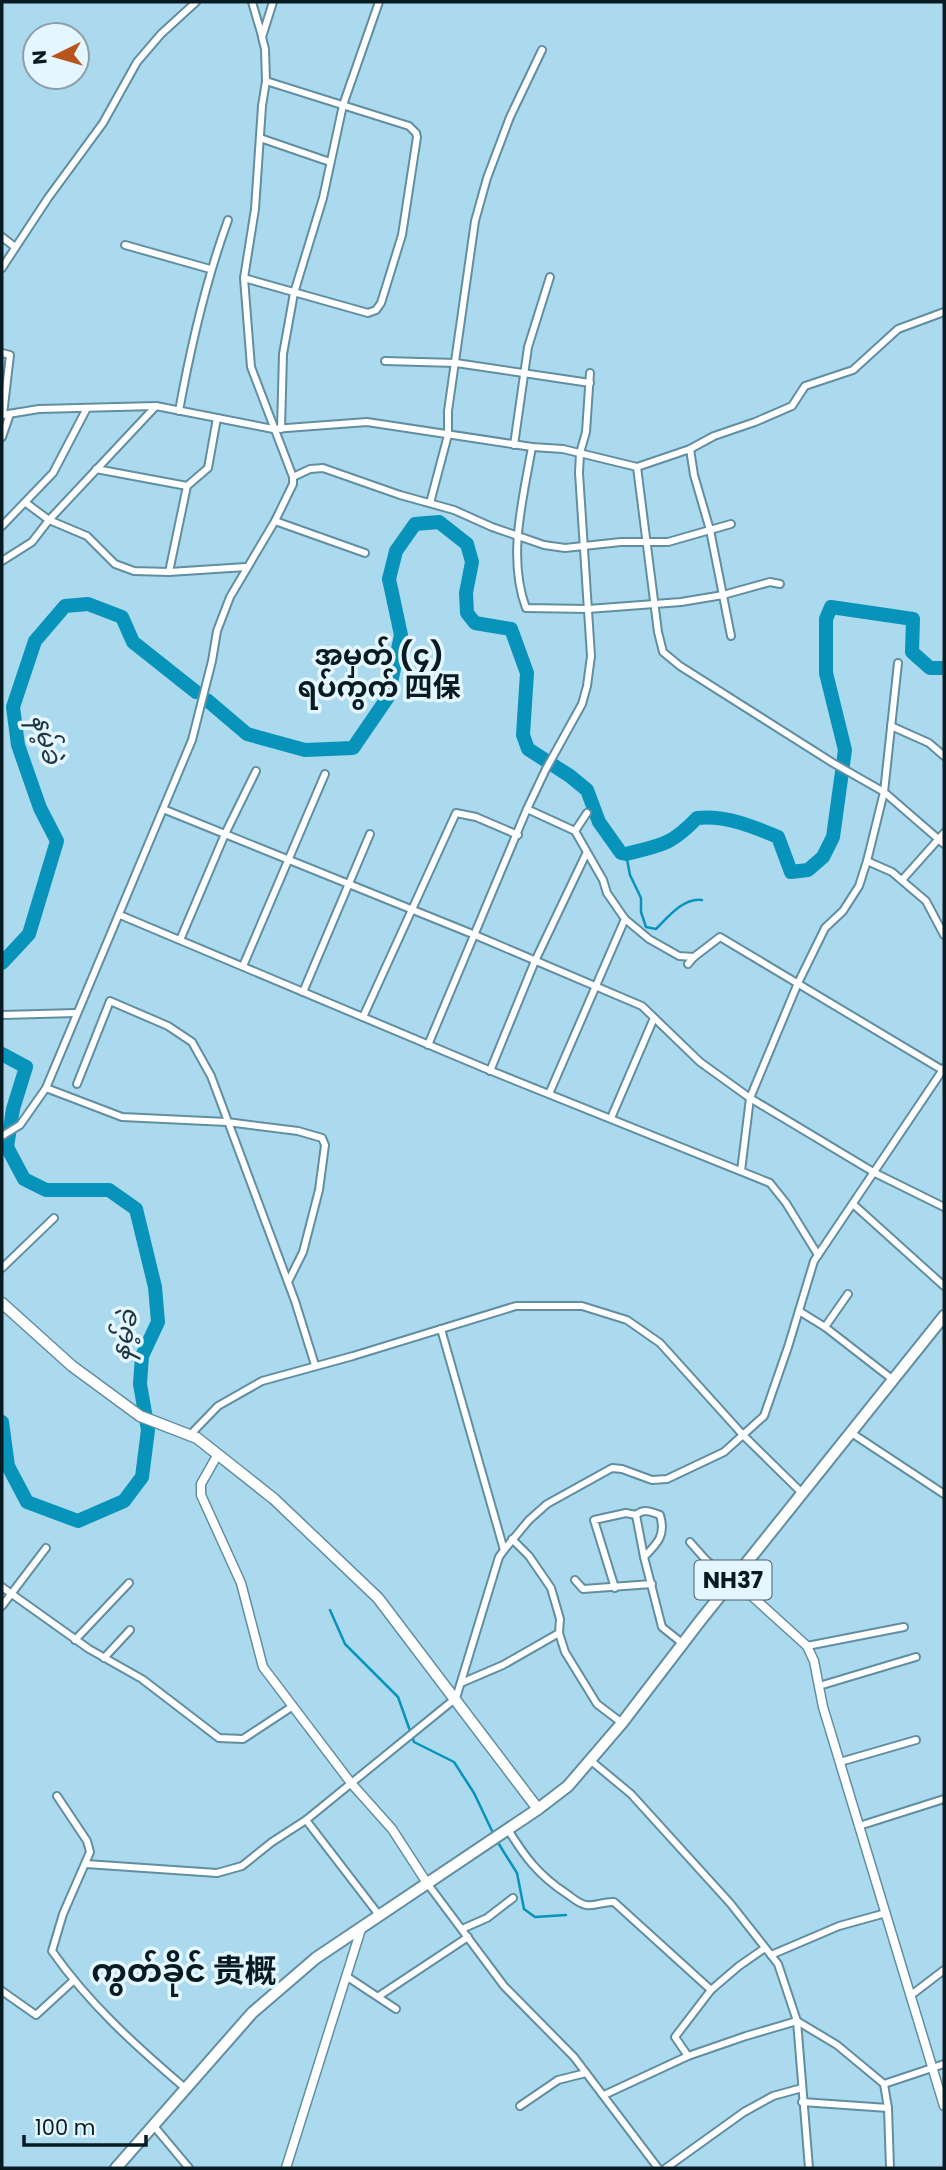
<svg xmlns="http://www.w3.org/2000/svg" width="946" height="2170" font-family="Poppins,'Noto Sans SC','Noto Sans Myanmar',sans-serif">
<rect width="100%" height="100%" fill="#abdaef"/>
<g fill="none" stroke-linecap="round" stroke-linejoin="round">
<!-- stream -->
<g stroke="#0893bb" stroke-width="2.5">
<path d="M 626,854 L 630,875 L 641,898 L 641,912 L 646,927 L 656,929 C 668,917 684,897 702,900"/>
<polyline points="330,1610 345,1644 398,1697 414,1742 454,1762 474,1793 494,1835"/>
<polyline points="497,1841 517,1873 524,1909 535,1917 566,1915"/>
</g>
<!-- river -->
<g stroke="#0893bb" stroke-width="14">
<path d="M 207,700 L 247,734 L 305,750 L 353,748 L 388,697 L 401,635 L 389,579 L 396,551 L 415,524 L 439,522 L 467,544 L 472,562 L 466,593 L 467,613 L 475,623 L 511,629 L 527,673 L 523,735 L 528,749 L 570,776 L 587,790 L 599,822 L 621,853 L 626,854 C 661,845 670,846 697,818 C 725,815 752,826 778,837 L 791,872 L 808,870 L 823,857 L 833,837 L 845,750 L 826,673 L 826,619 L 831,607 L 913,619 L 912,652 L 930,668 L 944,668"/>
<polyline points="2,963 29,934 57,841 40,808 18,745 13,707 35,641 65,606 88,604 122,617 133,642 196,692"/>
<polyline points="2,1054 26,1067 13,1109 7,1147 24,1179 46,1190 109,1190 136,1209 155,1287 158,1322 142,1356 140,1384 148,1430 142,1477 124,1501 78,1521 27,1502 8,1466 2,1422"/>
</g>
<defs>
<g id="minor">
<polyline points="252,2 262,36"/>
<polyline points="260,138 330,162"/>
<polyline points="2,237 15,247"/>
<polyline points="125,245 210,269"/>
<polyline points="2,268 48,198 103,123 137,62 161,34 196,2"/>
<polyline points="244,278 368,313 376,310 381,303 402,235 417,137 416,133 409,126 266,81"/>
<polyline points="2,353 10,355 3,415"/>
<polyline points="385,361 456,363 590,383"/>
<path d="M 179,411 C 191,345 205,283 228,220"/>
<polyline points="2,415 39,409 156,406 273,429 367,422 532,447 563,449 637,467 690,449 714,436 755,422 792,406 805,386 853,370 898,329 944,312"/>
<polyline points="281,429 283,354 294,293 323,198 343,105 379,2"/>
<polyline points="2,437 10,414"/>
<polyline points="514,445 528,347 550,277"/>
<path d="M 532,447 C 523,499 507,557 526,608 L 588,609 L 681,602 L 723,595 L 770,582 L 780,584"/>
<polyline points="690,449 694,475 710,530 731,636"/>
<polyline points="637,467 658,632 663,652 680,666 833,763 884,792 944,844"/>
<polyline points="96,469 187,486"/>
<polyline points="293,477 310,469 323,468 400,495 454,510 492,527 544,545 565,548 621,542 668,542 731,524"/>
<polyline points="26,503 49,520 87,536 115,564 134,571 169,572 246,567"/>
<polyline points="430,503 448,435 448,411 475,221 487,178 510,117 542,50"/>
<polyline points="275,521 365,553"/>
<polyline points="2,526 53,473 87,408"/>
<polyline points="2,561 32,542 49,520 156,406"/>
<polyline points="169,572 187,486 208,468 217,418"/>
<polyline points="891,726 929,743 944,756"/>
<polyline points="163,809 475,935 642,1006 700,1062 750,1098 875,1173 944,1207"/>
<polyline points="527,809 575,831 603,880 607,893 625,919 649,939 679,956 694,957"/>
<polyline points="575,831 587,813"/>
<polyline points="867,861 892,872 926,901 944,935"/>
<polyline points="902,880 944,833"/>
<polyline points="120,915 484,1068 770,1183 786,1203 818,1255"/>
<polyline points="180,940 225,834 256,771"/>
<polyline points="688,964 694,957 720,937 944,1071"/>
<polyline points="243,966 325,774"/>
<polyline points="303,992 370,834"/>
<polyline points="2,1015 76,1013"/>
<polyline points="363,1017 456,813 476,817 518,835"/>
<polyline points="428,1045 527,809 546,769 582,704 587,686 591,656 579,473 580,453 586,432 590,373"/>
<polyline points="490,1071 535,961 586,854"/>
<polyline points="77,1084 110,1001 168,1026 192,1042 211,1076 295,1301 315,1365"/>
<polyline points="46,1088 122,1117 227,1122 298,1131 322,1138 325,1145 319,1190 303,1252 288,1282"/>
<polyline points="549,1094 625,919"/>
<polyline points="611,1118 654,1018"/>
<polyline points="2,1136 20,1125 46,1088 192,740 212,661 217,631 230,597 275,521 293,484 293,477 251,367 244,278 255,209 262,106 266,81 265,49 262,37 273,2"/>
<polyline points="741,1171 750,1098 798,983 825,928 843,911 859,886 867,861 884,792 898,663"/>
<polyline points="853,1204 944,1286"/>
<polyline points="2,1268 54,1218"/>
<polyline points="799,1311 825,1327 892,1379"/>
<polyline points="825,1327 848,1294"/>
<polyline points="441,1329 504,1550"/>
<polyline points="850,1432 944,1494"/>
<polyline points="190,1435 218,1406 262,1381 353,1356 516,1306 582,1306 627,1320 660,1343 743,1435 802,1493"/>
<polyline points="636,1515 644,1557"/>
<polyline points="512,1539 529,1556 551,1588 560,1619 559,1633 565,1652 597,1704 622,1723"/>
<polyline points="690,1542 705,1559 731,1582"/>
<polyline points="575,1580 583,1589 652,1584"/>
<polyline points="2,1587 89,1649 142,1679 219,1738 243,1739 293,1706"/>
<path d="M 615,1588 L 594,1520 L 626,1513 L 636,1515 C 644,1508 652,1512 660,1515 C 666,1535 658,1543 644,1557 L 662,1627 L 682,1643"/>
<polyline points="2,1606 46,1548"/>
<polyline points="75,1640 129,1583"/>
<polyline points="807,1646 904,1627"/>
<polyline points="104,1658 130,1630"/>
<polyline points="461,1683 503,1665 559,1633"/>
<polyline points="819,1686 916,1657"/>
<polyline points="590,1760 631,1794 730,1903 778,1964 797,2021 809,2168"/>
<polyline points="840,1762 916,1740"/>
<path d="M 57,1796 L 87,1841 L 90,1852 L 63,1914 L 52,1951 C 89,2004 136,2046 185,2088"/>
<polyline points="306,1820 379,1915"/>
<polyline points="859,1826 944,1799"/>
<path d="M 507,1828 C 525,1857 538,1875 567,1894 C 573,1898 579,1904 586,1905 C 595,1907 604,1901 614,1902 L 711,1990"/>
<polyline points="86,1864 217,1873 242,1866 272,1842 306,1820 456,1698 499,1557 504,1550 529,1520 547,1504 612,1468 622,1469 652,1480 667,1479 724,1452 764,1416 788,1347 814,1261 944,1068"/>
<polyline points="427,1883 504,1986 574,2057 658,2168"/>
<polyline points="462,1929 487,1918 513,1898"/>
<polyline points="771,1955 839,1926 886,1913"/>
<polyline points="346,1976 396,2009"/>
<polyline points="2,1991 36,2015 73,1981"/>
<polyline points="379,1996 468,1937"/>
<polyline points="910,1996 944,1970"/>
<polyline points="688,2056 675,2037 711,1990 739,1966 765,1948"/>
<polyline points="884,2084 944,2064"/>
<polyline points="604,2095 688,2056 746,2036 797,2021 837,2045 884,2084 888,2108 890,2168"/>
<polyline points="802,2102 888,2108"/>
<polyline points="520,2106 558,2080 586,2073"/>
<polyline points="153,2125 189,2168"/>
<polyline points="666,2168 744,2112 773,2096 802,2088"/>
</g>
<g id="tertiary">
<polyline points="218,1454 201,1484 201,1495 241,1583 263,1667 351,1783 392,1829 427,1883"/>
<polyline points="733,1579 807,1646 814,1661 823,1707 944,2106"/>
<polyline points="286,2168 362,1926"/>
</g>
<polyline id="secondary" points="2,1303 72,1366 140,1416 197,1438 274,1499 378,1598 538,1809"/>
<polyline id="trunk" points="116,2168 252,2013 316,1958 538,1809 568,1786 622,1723 700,1621 944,1316"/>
</defs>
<!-- minor casing -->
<use href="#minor" stroke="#618ea1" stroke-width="10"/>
<!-- tertiary casing -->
<use href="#tertiary" stroke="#618ea1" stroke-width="11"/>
<!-- secondary casing -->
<use href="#secondary" stroke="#618ea1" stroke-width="13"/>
<!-- trunk casing -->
<use href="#trunk" stroke="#618ea1" stroke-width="14"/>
<!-- minor -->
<use href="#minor" stroke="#fff" stroke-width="6"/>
<!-- tertiary -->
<use href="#tertiary" stroke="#fff" stroke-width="8"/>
<!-- secondary -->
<use href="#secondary" stroke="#fff" stroke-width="10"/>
<!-- trunk -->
<use href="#trunk" stroke="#fff" stroke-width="10"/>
</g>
<g text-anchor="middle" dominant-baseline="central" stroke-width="7" stroke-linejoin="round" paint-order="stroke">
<!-- shield labels -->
<rect fill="#e4f6ff" stroke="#4a5d64" stroke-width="2" x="694.5" y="1560.5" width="77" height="39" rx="5"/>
<g font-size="23" font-weight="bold" fill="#081b22">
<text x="733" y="1580">NH37</text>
</g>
<!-- water labels -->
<g font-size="26" font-style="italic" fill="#1e3640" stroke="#e4f6ff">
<text transform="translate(47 739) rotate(75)">နမ့်ခဲ</text>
<text transform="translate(124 1335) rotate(-78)">နမ့်ခဲ</text>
</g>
<!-- quarter labels -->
<g font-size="28" font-weight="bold" fill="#081b22" stroke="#e4f6ff">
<text x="379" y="655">အမှတ် (၄)<tspan x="379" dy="32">ရပ်ကွက် 四保</tspan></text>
</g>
<!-- district labels -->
<g font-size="32" font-weight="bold" fill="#081b22" stroke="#e4f6ff">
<text x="184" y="1970">ကွတ်ခိုင် 贵概</text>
</g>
</g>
<!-- border -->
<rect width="946" height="2170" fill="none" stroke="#081b22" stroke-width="7"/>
<!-- north arrow -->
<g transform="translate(56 56) rotate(265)"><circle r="33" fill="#e4f6ff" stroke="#8c9ea7" stroke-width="2"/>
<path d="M0-5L12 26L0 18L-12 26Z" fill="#b8551b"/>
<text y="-10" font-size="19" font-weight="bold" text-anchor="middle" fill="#081b22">N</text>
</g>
<!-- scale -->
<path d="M24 2135v10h122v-10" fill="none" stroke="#081b22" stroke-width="3.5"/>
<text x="35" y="2135" font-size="21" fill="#081b22" stroke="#e4f6ff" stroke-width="5" paint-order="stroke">100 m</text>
</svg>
